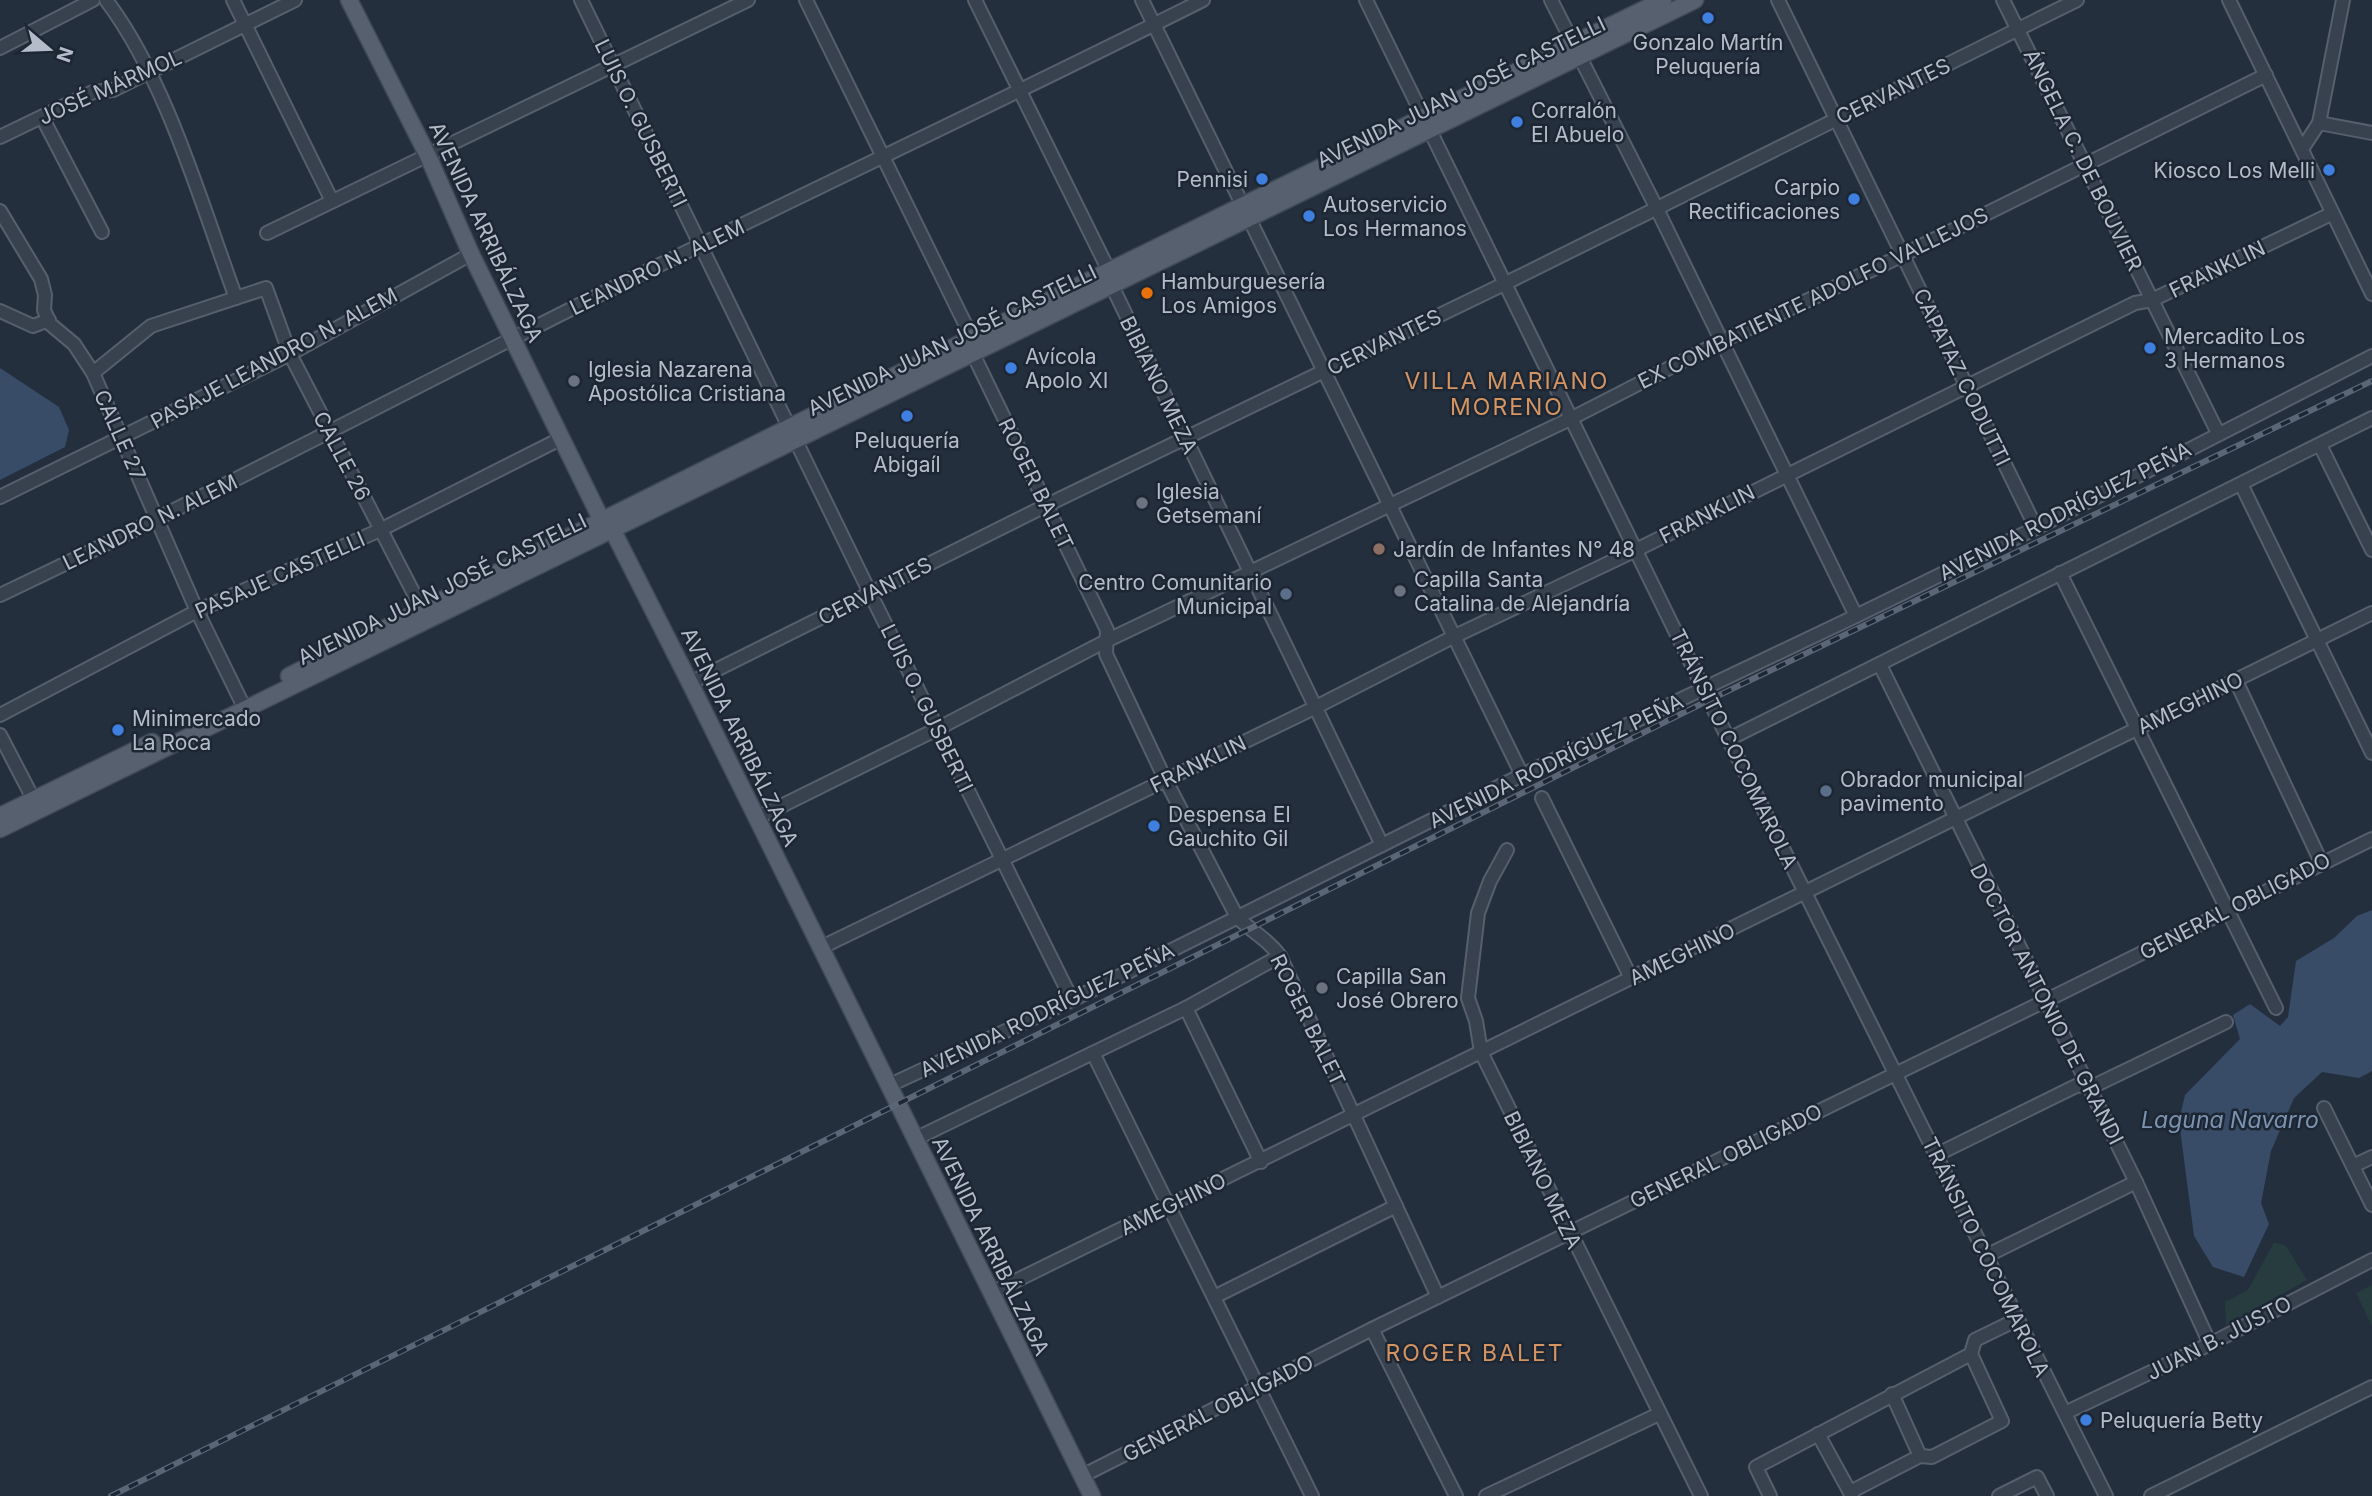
<svg xmlns="http://www.w3.org/2000/svg" width="2372" height="1496" font-family="Inter,sans-serif">
<rect width="100%" height="100%" fill="#242f3e"/>
<!-- green -->
<g fill="#263c3f">
<polygon points="2274,1242 2286,1246 2307,1280 2226,1325 2225,1302 2248,1290"/>
<polygon points="2372,1285 2372,1326 2356,1293"/>
</g>
<!-- water -->
<g fill="#394c67">
<polygon points="0,368 59,407 69,430 65,447 0,480"/>
<polygon points="2372,910 2372,1071 2359,1078 2322,1072 2294,1098 2271,1151 2261,1203 2269,1224 2244,1277 2213,1267 2194,1236 2179,1121 2185,1095 2240,1039 2233,1015 2250,1004 2280,1026 2288,1017 2296,961 2334,938 2357,916"/>
</g>
<g fill="none" stroke-linecap="round" stroke-linejoin="round">
<defs>
<g id="minor">
<path d="M 106,0 C 166,79 201,203 236,298"/>
<polyline points="233,0 332,201"/>
<polyline points="581,0 870,593 1072,1000"/>
<path d="M 806,0 L 972,338 L 973,354 L 1107,630 L 1106,654 L 1165,779 L 1237,917 C 1252,932 1268,939 1280,956 L 1438,1297"/>
<polyline points="975,0 1109,271 1112,286 1382,845"/>
<polyline points="1142,0 1522,775"/>
<polyline points="1366,0 1709,700 2106,1496"/>
<polyline points="1551,0 1656,207 1856,616"/>
<polyline points="1778,0 2036,528"/>
<polyline points="2003,0 2218,433"/>
<polyline points="2229,0 2372,294"/>
<polyline points="0,48 93,0"/>
<polyline points="42,117 102,232"/>
<polyline points="2319,123 2372,133"/>
<polyline points="0,137 93,92 113,90 295,0"/>
<polyline points="2302,149 2319,123 2343,0"/>
<polyline points="0,211 41,279 45,295 44,310 50,324 74,344 93,373 197,611 245,709"/>
<polyline points="267,233 748,0"/>
<polyline points="0,311 33,326 49,320"/>
<polyline points="93,373 151,326 266,288 290,354 426,617"/>
<polyline points="2320,445 2372,550"/>
<polyline points="2241,484 2372,753"/>
<polyline points="0,497 290,354 471,254"/>
<polyline points="2060,573 2276,1008"/>
<path d="M 0,595 C 209,496 414,387 621,284 C 815,188 1010,97 1203,0"/>
<polyline points="1880,665 2136,1182 2210,1344"/>
<polyline points="2236,681 2321,862"/>
<polyline points="690,683 1047,505 1506,283 2077,0"/>
<polyline points="0,715 197,611 380,530 562,438"/>
<polyline points="0,735 37,806"/>
<polyline points="1729,739 2372,418"/>
<polyline points="1542,798 1631,978"/>
<polyline points="757,818 937,729 1106,641 1572,418 1722,341 1903,255 2266,75"/>
<polyline points="1507,850 1490,881 1478,913 1468,998 1476,1021 1481,1052 1701,1496"/>
<polyline points="820,948 1316,707 1453,637 1636,550 2135,303 2152,300 2331,214"/>
<polyline points="1186,1008 1261,1162"/>
<polyline points="1093,1053 1312,1496"/>
<polyline points="888,1086 1072,1000 1522,775 1856,616 2036,528 2372,356"/>
<polyline points="2324,1108 2372,1205"/>
<polyline points="915,1139 1186,1008 1280,956"/>
<polyline points="1936,1155 2076,1086 2098,1084 2226,1022"/>
<polyline points="2353,1166 2372,1157"/>
<polyline points="1986,1256 2136,1182"/>
<polyline points="991,1293 2372,613"/>
<polyline points="1214,1297 1396,1206"/>
<polyline points="1372,1329 1456,1496"/>
<polyline points="1892,1394 1920,1456"/>
<polyline points="2065,1413 2210,1344 2372,1260"/>
<polyline points="1818,1434 1852,1496"/>
<polyline points="1082,1476 1372,1329 2045,1001 2372,839"/>
<polyline points="1850,1492 1920,1456 1932,1457 2002,1421 1971,1354"/>
<polyline points="1486,1496 1659,1414"/>
<polyline points="1770,1496 1756,1467 1971,1354 1975,1340 2016,1320"/>
<polyline points="1999,1496 2037,1477 2047,1496"/>
<polyline points="2151,1496 2372,1387"/>
</g>
<g id="major">
<polyline points="349,0 428,156 471,254 602,521 612,529 690,683 1092,1496"/>
<polyline points="289,676 812,416 1663,0"/>
<polyline points="0,816 152,742"/>
<polyline points="0,829 1695,0"/>
</g>
</defs>
<!-- minor casing -->
<use href="#minor" stroke="#565f6c" stroke-width="16"/>
<!-- major casing -->
<use href="#major" stroke="#414a57" stroke-width="19"/>
<!-- minor -->
<use href="#minor" stroke="#38414e" stroke-width="12"/>
<!-- major -->
<use href="#major" stroke="#56606e" stroke-width="16"/>
<defs>
<polyline id="rail" points="111,1496 1709,700 2372,381"/>
</defs>
<!-- rail casing -->
<use href="#rail" stroke="#5a6575" stroke-width="6"/>
<!-- rail -->
<use href="#rail" stroke="#1d2633" stroke-width="3.5" stroke-dasharray="10" stroke-linecap="butt"/>
</g>
<!-- markers -->
<g fill="#3f7fe0" stroke="#1d2633" stroke-width="2.5">
<circle cx="1708" cy="18" r="7"/>
<circle cx="1517" cy="122" r="7"/>
<circle cx="2329" cy="170" r="7"/>
<circle cx="1262" cy="179" r="7"/>
<circle cx="1854" cy="199" r="7"/>
<circle cx="1309" cy="216" r="7"/>
<circle cx="2150" cy="348" r="7"/>
<circle cx="1011" cy="368" r="7"/>
<circle cx="907" cy="416" r="7"/>
<circle cx="118" cy="730" r="7"/>
<circle cx="1154" cy="826" r="7"/>
<circle cx="2086" cy="1420" r="7"/>
</g>
<circle fill="#e8710a" stroke="#1d2633" stroke-width="2.5" cx="1147" cy="293" r="7"/>
<g fill="#6b7280" stroke="#1d2633" stroke-width="2.5">
<circle cx="574" cy="381" r="7"/>
<circle cx="1142" cy="503" r="7"/>
<circle cx="1400" cy="591" r="7"/>
<circle cx="1322" cy="988" r="7"/>
</g>
<circle fill="#8d6e63" stroke="#1d2633" stroke-width="2.5" cx="1379" cy="549" r="7"/>
<g fill="#5c6f8a" stroke="#1d2633" stroke-width="2.5">
<circle cx="1286" cy="594" r="7"/>
<circle cx="1826" cy="791" r="7"/>
</g>
<g text-anchor="middle" dominant-baseline="central" stroke-width="5" stroke-linejoin="round" paint-order="stroke">
<!-- poi labels -->
<g font-size="21" fill="#b4bcc9" stroke="#1d2633" text-anchor="start">
<text x="1708" y="42" text-anchor="middle">Gonzalo Martín<tspan x="1708" dy="24">Peluquería</tspan></text>
<text x="1531" y="110">Corralón<tspan x="1531" dy="24">El Abuelo</tspan></text>
<text x="2315" y="170" text-anchor="end">Kiosco Los Melli</text>
<text x="1248" y="179" text-anchor="end">Pennisi</text>
<text x="1840" y="187" text-anchor="end">Carpio<tspan x="1840" dy="24">Rectificaciones</tspan></text>
<text x="1323" y="204">Autoservicio<tspan x="1323" dy="24">Los Hermanos</tspan></text>
<text x="1161" y="281">Hamburguesería<tspan x="1161" dy="24">Los Amigos</tspan></text>
<text x="2164" y="336">Mercadito Los<tspan x="2164" dy="24">3 Hermanos</tspan></text>
<text x="1025" y="356">Avícola<tspan x="1025" dy="24">Apolo XI</tspan></text>
<text x="588" y="369">Iglesia Nazarena<tspan x="588" dy="24">Apostólica Cristiana</tspan></text>
<text x="907" y="440" text-anchor="middle">Peluquería<tspan x="907" dy="24">Abigaíl</tspan></text>
<text x="1156" y="491">Iglesia<tspan x="1156" dy="24">Getsemaní</tspan></text>
<text x="1393" y="549">Jardín de Infantes N° 48</text>
<text x="1414" y="579">Capilla Santa<tspan x="1414" dy="24">Catalina de Alejandría</tspan></text>
<text x="1272" y="582" text-anchor="end">Centro Comunitario<tspan x="1272" dy="24">Municipal</tspan></text>
<text x="132" y="718">Minimercado<tspan x="132" dy="24">La Roca</tspan></text>
<text x="1840" y="779">Obrador municipal<tspan x="1840" dy="24">pavimento</tspan></text>
<text x="1168" y="814">Despensa El<tspan x="1168" dy="24">Gauchito Gil</tspan></text>
<text x="1336" y="976">Capilla San<tspan x="1336" dy="24">José Obrero</tspan></text>
<text x="2100" y="1420">Peluquería Betty</text>
</g>
<!-- street labels -->
<g font-size="21" fill="#b4bcc9" stroke="#1d2633">
<text transform="translate(110 87) rotate(-24)">JOSÉ MÁRMOL</text>
<text transform="translate(1893 91) rotate(-26)">CERVANTES</text>
<text transform="translate(1461 92) rotate(-26)">AVENIDA JUAN JOSÉ CASTELLI</text>
<text transform="translate(641 123) rotate(64)">LUIS O. GUSBERTI</text>
<text transform="translate(2083 160) rotate(64)">ÁNGELA C. DE BOUVIER</text>
<text transform="translate(486 232) rotate(65)">AVENIDA ARRIBÁLZAGA</text>
<text transform="translate(657 267) rotate(-26)">LEANDRO N. ALEM</text>
<text transform="translate(2217 269) rotate(-26)">FRANKLIN</text>
<text transform="translate(1813 298) rotate(-26)">EX COMBATIENTE ADOLFO VALLEJOS</text>
<text transform="translate(952 340) rotate(-26)">AVENIDA JUAN JOSÉ CASTELLI</text>
<text transform="translate(1384 342) rotate(-26)">CERVANTES</text>
<text transform="translate(274 358) rotate(-28)">PASAJE LEANDRO N. ALEM</text>
<text transform="translate(1962 377) rotate(64)">CAPATAZ CODUTTI</text>
<text transform="translate(1159 385) rotate(64)">BIBIANO MEZA</text>
<text transform="translate(120 435) rotate(66)">CALLE 27</text>
<text transform="translate(342 456) rotate(62)">CALLE 26</text>
<text transform="translate(1036 484) rotate(64)">ROGER BALET</text>
<text transform="translate(2065 511) rotate(-27)">AVENIDA RODRÍGUEZ PEÑA</text>
<text transform="translate(1707 514) rotate(-27)">FRANKLIN</text>
<text transform="translate(150 522) rotate(-26)">LEANDRO N. ALEM</text>
<text transform="translate(280 575) rotate(-24)">PASAJE CASTELLI</text>
<text transform="translate(442 589) rotate(-26)">AVENIDA JUAN JOSÉ CASTELLI</text>
<text transform="translate(875 591) rotate(-27)">CERVANTES</text>
<text transform="translate(2190 703) rotate(-26)">AMEGHINO</text>
<text transform="translate(927 708) rotate(64)">LUIS O. GUSBERTI</text>
<text transform="translate(740 737) rotate(64)">AVENIDA ARRIBÁLZAGA</text>
<text transform="translate(1734 749) rotate(64)">TRÁNSITO COCOMAROLA</text>
<text transform="translate(1556 761) rotate(-26)">AVENIDA RODRÍGUEZ PEÑA</text>
<text transform="translate(1198 764) rotate(-26)">FRANKLIN</text>
<text transform="translate(2235 906) rotate(-27)">GENERAL OBLIGADO</text>
<text transform="translate(1682 954) rotate(-26)">AMEGHINO</text>
<text transform="translate(2047 1004) rotate(63)">DOCTOR ANTONIO DE GRANDI</text>
<text transform="translate(1047 1010) rotate(-26)">AVENIDA RODRÍGUEZ PEÑA</text>
<text transform="translate(1308 1020) rotate(64)">ROGER BALET</text>
<text transform="translate(1726 1156) rotate(-26)">GENERAL OBLIGADO</text>
<text transform="translate(1543 1180) rotate(64)">BIBIANO MEZA</text>
<text transform="translate(1173 1204) rotate(-26)">AMEGHINO</text>
<text transform="translate(991 1246) rotate(64)">AVENIDA ARRIBÁLZAGA</text>
<text transform="translate(1986 1257) rotate(64)">TRÁNSITO COCOMAROLA</text>
<text transform="translate(2219 1338) rotate(-27)">JUAN B. JUSTO</text>
<text transform="translate(1218 1408) rotate(-27)">GENERAL OBLIGADO</text>
</g>
<!-- neighbourhood labels -->
<g font-size="23" letter-spacing="2" fill="#d59563" stroke="#1d2633">
<text x="1507" y="381">VILLA MARIANO<tspan x="1507" dy="26">MORENO</tspan></text>
<text x="1475" y="1353">ROGER BALET</text>
</g>
<!-- water labels -->
<g font-size="23" font-style="italic" fill="#7c92b1" stroke="#1d2633">
<text x="2230" y="1120">Laguna Navarro</text>
</g>
</g>
<!-- north arrow -->
<g transform="translate(49 49) rotate(109)" stroke="#1d2633" stroke-width="5" paint-order="stroke">
<path d="M0-5L12 26L0 18L-12 26Z" fill="#b4bcc9"/>
<text y="-10" font-size="19" font-weight="bold" text-anchor="middle" fill="#b4bcc9">N</text>
</g>
</svg>
